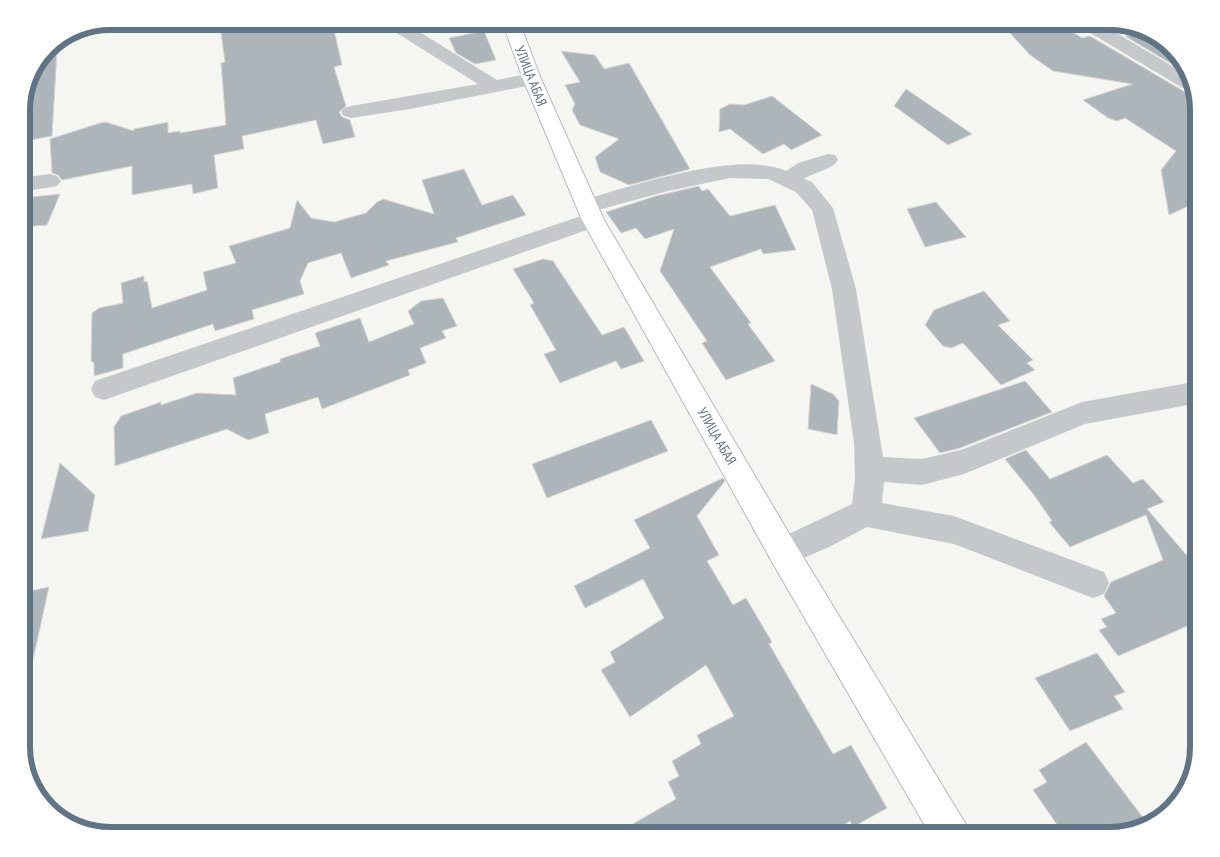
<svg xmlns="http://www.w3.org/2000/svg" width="1220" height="857" font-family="'PT Sans Narrow',sans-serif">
<rect width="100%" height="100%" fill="#f5f5f1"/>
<!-- building -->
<g fill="#adb5bb" stroke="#d6d6d4">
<polygon points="247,21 332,21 342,65 334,67 346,106 339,112 342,117 350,120 355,137 323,144 316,120 242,136 244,149 214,155 218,188 193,194 192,184 132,195 132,166 62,180 58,175 52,173 50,139 100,123 106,122 134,131 134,129 168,122 168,133 180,131 180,133 226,125 221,63 225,62 220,26"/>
<polygon points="999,21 1053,21 1066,32 1071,31 1082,38 1090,36 1185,92 1195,92 1199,109 1199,201 1169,215 1161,170 1176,151 1125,118 1117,121 1108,118 1083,100 1132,84 1053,71 1030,55"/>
<polygon points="484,31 496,60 475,64 456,53 449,38"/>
<polygon points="1145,33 1164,39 1190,70 1190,75 1125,36"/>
<polygon points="46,50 57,51 52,136 25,141 41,57"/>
<polygon points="561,51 595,55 604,69 629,63 690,169 629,185 600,172 595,157 619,139 580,125 572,110 575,104 565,85 580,82"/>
<polygon points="906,89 972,134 948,145 894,106"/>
<polygon points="772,96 822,135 791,150 784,144 763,154 730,129 719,132 720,109 730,104 744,105"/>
<polygon points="464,169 482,205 513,195 526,215 456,238 458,242 386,261 389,265 351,278 341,253 308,263 300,281 304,294 252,310 254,319 215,331 213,324 123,354 123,368 94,376 94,363 91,361 92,313 99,308 123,303 121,283 144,276 144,282 147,281 152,308 207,290 203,272 236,263 229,246 290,228 297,200 311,218 334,222 366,213 377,202 383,199 434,214 422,180"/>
<polygon points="699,186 702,191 708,189 730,216 775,205 796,250 763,254 761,249 710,267 751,323 748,324 775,361 726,380 702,343 707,341 660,271 674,229 645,239 636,228 621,233 606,212 656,196"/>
<polygon points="60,194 47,225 21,227 21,198"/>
<polygon points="936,202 966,237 925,247 907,209"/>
<polygon points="543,259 553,261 602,335 624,327 644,361 621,369 616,361 560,383 544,354 556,350 530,305 534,303 513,269"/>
<polygon points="984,291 1010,321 998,325 1033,360 1027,363 1035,370 1001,385 963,343 951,348 943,346 925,325 934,310"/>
<polygon points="443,298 457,326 442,331 446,338 420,348 426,363 408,370 410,375 322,409 318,397 265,414 269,433 248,440 227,429 115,466 114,427 121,416 161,402 161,405 197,393 236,395 233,378 280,362 280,359 320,346 315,333 360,318 369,342 414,324 408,311 421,301"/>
<polygon points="1025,381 1052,412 960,448 940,453 914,418"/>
<polygon points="811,384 833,394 839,401 837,435 808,429"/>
<polygon points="651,420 668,451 547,498 532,464"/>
<polygon points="1026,450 1050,479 1107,455 1133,483 1143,479 1164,502 1147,509 1189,558 1199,554 1199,621 1118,656 1099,630 1107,627 1101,619 1116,613 1104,596 1111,582 1163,560 1146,515 1070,547 1049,522 1052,521 1034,495 1005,459"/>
<polygon points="60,463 95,495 88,531 41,539"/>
<polygon points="723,478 725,481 697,516 719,555 707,561 733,605 746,598 772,642 769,644 833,754 851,745 887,808 853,827 850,821 826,836 738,836 733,826 694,827 680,836 612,836 676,799 668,782 679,776 672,761 701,744 697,735 734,716 706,665 630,717 601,670 615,662 610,652 664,618 643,579 585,608 574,586 650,548 634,520"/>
<polygon points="49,587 32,664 21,663 21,593"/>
<polygon points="1097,653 1125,692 1114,696 1123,709 1070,731 1035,678"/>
<polygon points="1086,742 1150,827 1110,836 1065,836 1033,790 1047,782 1039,770"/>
</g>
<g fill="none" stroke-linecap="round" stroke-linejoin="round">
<defs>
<polygon id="major" points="502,21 519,21 541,79 604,220 794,542 965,823 971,836 931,836 772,562 582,220 523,79"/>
</defs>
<!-- major casing -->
<use href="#major" stroke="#b7bbbf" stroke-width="2"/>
<!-- minor -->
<g fill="#c4c8cb" fill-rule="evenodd">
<polygon points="382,21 402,21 497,80 532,73 539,75 541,79 539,83 532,85 410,109 351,118 344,116 341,112 344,108 351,106 478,84 384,25"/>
<polygon points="1075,21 1096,21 1191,77 1194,91 1186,90 1077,25"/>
<path d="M 828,154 L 835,155 L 838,160 C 832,170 814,172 804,179 L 812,182 L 833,208 L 856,289 L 883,457 L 922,459 L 961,450 L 1082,402 L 1199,381 L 1199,403 L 1085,424 L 964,474 L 922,485 L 884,482 L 882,503 L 954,516 L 1104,572 L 1109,583 L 1104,594 L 1093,598 L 954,544 L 867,527 L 829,547 L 783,567 L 772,562 L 768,552 L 772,542 L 852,504 L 855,478 L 854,443 L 832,289 L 812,210 L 796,192 L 768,179 L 730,178 L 668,191 L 587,213 L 579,211 L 576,206 L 579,201 C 631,187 737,149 786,171 L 798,163 Z"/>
<polygon points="50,174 57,176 61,181 57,186 21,192 21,178"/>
<polygon points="593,212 601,215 604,220 601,225 104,400 95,397 91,389 95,381"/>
</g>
<!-- major -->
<use href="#major" fill="#fff" fill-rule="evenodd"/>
</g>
<g text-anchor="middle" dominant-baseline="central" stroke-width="5" stroke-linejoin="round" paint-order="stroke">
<!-- street labels -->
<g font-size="14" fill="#617485" stroke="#fff">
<text transform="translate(531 76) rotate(68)">УЛИЦА АБАЯ</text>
<text transform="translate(717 436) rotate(60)">УЛИЦА АБАЯ</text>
</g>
</g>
<!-- crop -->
<path d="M0 0H1220V857H0ZM110 30H1110A80 80 0 0 1 1190 110V747A80 80 0 0 1 1110 827H110A80 80 0 0 1 30 747V110A80 80 0 0 1 110 30Z" fill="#fff" fill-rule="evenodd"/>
<path fill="none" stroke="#617485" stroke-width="6" d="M110 30H1110A80 80 0 0 1 1190 110V747A80 80 0 0 1 1110 827H110A80 80 0 0 1 30 747V110A80 80 0 0 1 110 30Z"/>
</svg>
